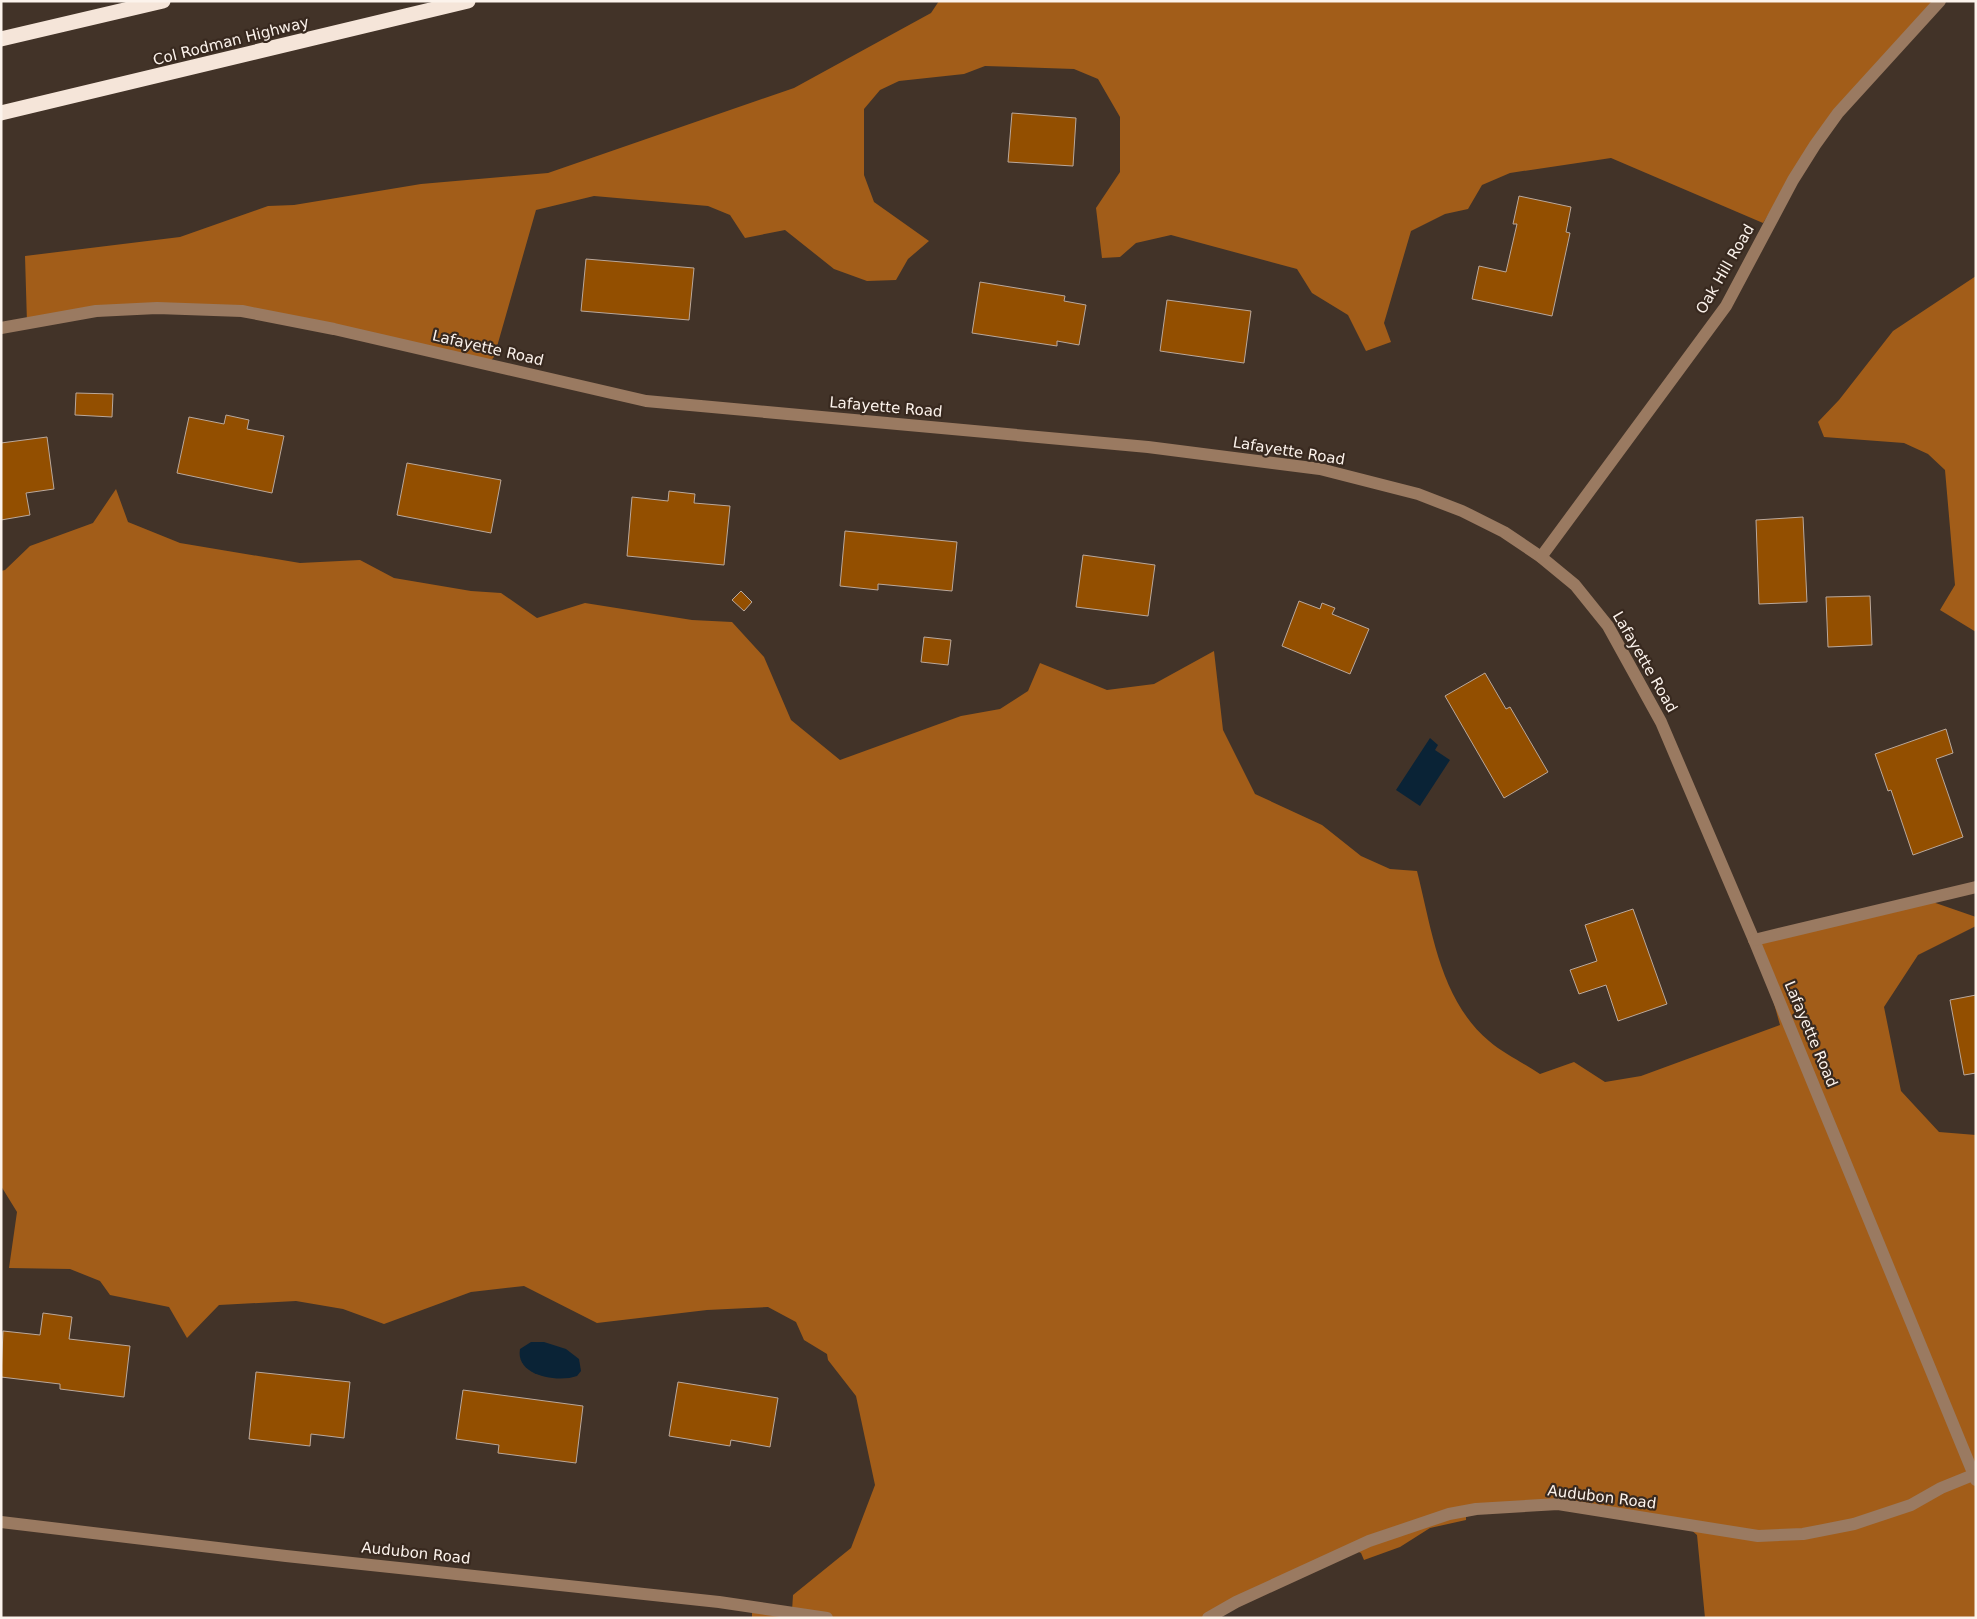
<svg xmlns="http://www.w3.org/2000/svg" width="1977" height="1619" font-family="'DejaVu Sans',sans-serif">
<rect width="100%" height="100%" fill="#423328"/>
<!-- forest -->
<g fill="#a25d19">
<polygon points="939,1 1934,1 1831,117 1763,223 1611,158 1510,173 1482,185 1468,209 1445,214 1411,231 1384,323 1391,342 1366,351 1348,315 1312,293 1297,269 1171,235 1136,243 1120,257 1102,258 1096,208 1120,172 1120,117 1098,79 1074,69 985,66 964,74 899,81 880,90 864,109 864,175 874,202 929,241 908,259 896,280 867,281 834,269 785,230 745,238 730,215 708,206 594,196 536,210 494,357 485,367 247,314 135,313 27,323 25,256 180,237 268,206 294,205 421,184 548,173 794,88 931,13"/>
<polygon points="1976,276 1976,632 1940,610 1955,585 1945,470 1928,454 1904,443 1824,437 1818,422 1839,400 1893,331"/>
<path d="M 116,489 L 128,522 L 180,543 L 300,563 L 360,560 L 394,578 L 471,591 L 501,593 L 537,618 L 585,603 L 692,620 L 732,622 L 764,657 L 791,720 L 840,760 L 961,716 L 1000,709 L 1028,691 L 1040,663 L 1107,690 L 1154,684 L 1214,651 L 1223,730 L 1255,794 L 1322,825 L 1361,856 L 1390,869 L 1417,871 C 1432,930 1440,1000 1489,1041 C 1504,1054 1524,1063 1540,1074 L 1574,1062 L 1605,1082 L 1641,1076 L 1780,1025 L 1757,942 L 1924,899 L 1976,917 L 1976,926 L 1918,955 L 1884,1007 L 1901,1091 L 1939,1132 L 1976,1135 L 1976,1618 L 1705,1618 L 1697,1535 L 1690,1529 L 1576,1508 L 1486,1509 L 1466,1517 L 1466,1520 L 1430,1528 L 1400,1547 L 1364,1560 L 1361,1553 L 1352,1549 L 1210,1618 L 752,1618 L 752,1613 L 792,1611 L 793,1595 L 851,1548 L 875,1485 L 856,1396 L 828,1360 L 827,1354 L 804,1340 L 796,1322 L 768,1307 L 707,1310 L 597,1323 L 524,1286 L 471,1292 L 384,1324 L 343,1309 L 296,1301 L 219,1305 L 187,1338 L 169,1307 L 110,1295 L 100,1281 L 70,1269 L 9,1268 L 17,1212 L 1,1186 L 1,571 L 5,570 L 30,546 L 93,523 Z"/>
</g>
<!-- water -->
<g fill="#0a2336">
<polygon points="1430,738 1438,745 1435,750 1450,760 1420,806 1396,790"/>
<path d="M 544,1342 L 566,1349 L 579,1359 L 581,1371 L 577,1376 C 558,1383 515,1376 520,1349 L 531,1342 Z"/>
</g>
<!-- building -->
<g fill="#934f00" stroke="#baa89b">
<polygon points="1012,113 1076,118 1073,166 1008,162"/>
<polygon points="1519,196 1571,207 1566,232 1570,233 1552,316 1472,299 1479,266 1506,272 1517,224 1513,224"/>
<polygon points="586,259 694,268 689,320 581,311"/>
<polygon points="980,282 1065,296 1064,301 1086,305 1079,345 1057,341 1057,346 972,333"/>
<polygon points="1167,300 1251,311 1244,363 1160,351"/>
<polygon points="76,393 113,394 112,417 75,415"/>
<polygon points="226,415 249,420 247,429 284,436 272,493 177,473 189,417 224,424"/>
<polygon points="47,437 54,489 26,493 30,515 1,520 1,443"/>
<polygon points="407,463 501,480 491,533 397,515"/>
<polygon points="669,491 695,494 694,503 730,506 724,565 627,556 632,497 668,501"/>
<polygon points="1803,517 1807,602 1759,604 1756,520"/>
<polygon points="845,531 957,542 952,591 878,584 878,590 840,586"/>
<polygon points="1083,555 1155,565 1148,616 1076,607"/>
<polygon points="741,591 752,602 744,611 732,600"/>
<polygon points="1870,596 1872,645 1828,647 1826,597"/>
<polygon points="1299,601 1320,609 1322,603 1335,608 1332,614 1369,629 1350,674 1282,646"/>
<polygon points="924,637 951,640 948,665 921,662"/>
<polygon points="1485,673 1506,709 1510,707 1548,772 1504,798 1445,696"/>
<polygon points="1946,729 1953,753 1936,759 1963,837 1913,855 1891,790 1888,791 1875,754"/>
<polygon points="1633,909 1667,1004 1618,1021 1606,985 1579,994 1570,970 1597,961 1585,925"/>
<polygon points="1976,995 1976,1073 1964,1075 1950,1000"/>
<polygon points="43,1313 72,1317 69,1339 130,1346 124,1397 60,1389 60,1384 1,1377 3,1331 40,1335"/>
<polygon points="256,1372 350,1382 344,1438 311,1434 310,1446 249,1439"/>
<polygon points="678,1382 778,1398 770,1447 731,1440 730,1446 669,1436"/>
<polygon points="463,1390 583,1406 576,1463 498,1453 499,1445 456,1439"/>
</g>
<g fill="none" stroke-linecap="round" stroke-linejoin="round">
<!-- minor -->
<g stroke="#9a7a61" stroke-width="12">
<polyline points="1,328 96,311 157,308 242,311 334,329 646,401 1148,447 1320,469 1418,494 1462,511 1504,532 1541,557 1575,585 1608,626 1661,722 1754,940 1976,1480"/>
<polyline points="1541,557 1726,306 1793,180 1815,145 1838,113 1940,1"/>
<polyline points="1754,940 1976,887"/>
<polyline points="1,1522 286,1556 719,1602 827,1618"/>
<polyline points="1208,1618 1236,1602 1369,1541 1449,1514 1476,1509 1558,1504 1758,1536 1803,1534 1854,1524 1911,1505 1941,1488 1973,1475"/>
</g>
<!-- highway -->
<g stroke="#f5e5d9" stroke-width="15">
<polyline points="1,39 163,1"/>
<polyline points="1,113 468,1"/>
</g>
</g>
<g text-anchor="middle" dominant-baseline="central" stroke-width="4.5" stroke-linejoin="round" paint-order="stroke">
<!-- street labels -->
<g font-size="15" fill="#fcf3ec" stroke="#38291f">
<text transform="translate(231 41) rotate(-14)">Col Rodman Highway</text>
<text transform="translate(1725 269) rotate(-60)">Oak Hill Road</text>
<text transform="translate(488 348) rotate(13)">Lafayette Road</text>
<text transform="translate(886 407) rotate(5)">Lafayette Road</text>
<text transform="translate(1289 451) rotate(9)">Lafayette Road</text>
<text transform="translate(1645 662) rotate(60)">Lafayette Road</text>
<text transform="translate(1811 1034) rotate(67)">Lafayette Road</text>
<text transform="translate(1602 1497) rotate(7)">Audubon Road</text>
<text transform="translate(416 1553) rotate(6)">Audubon Road</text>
</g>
</g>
<!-- border -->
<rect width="1977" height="1619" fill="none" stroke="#fcf3ec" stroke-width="5"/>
</svg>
